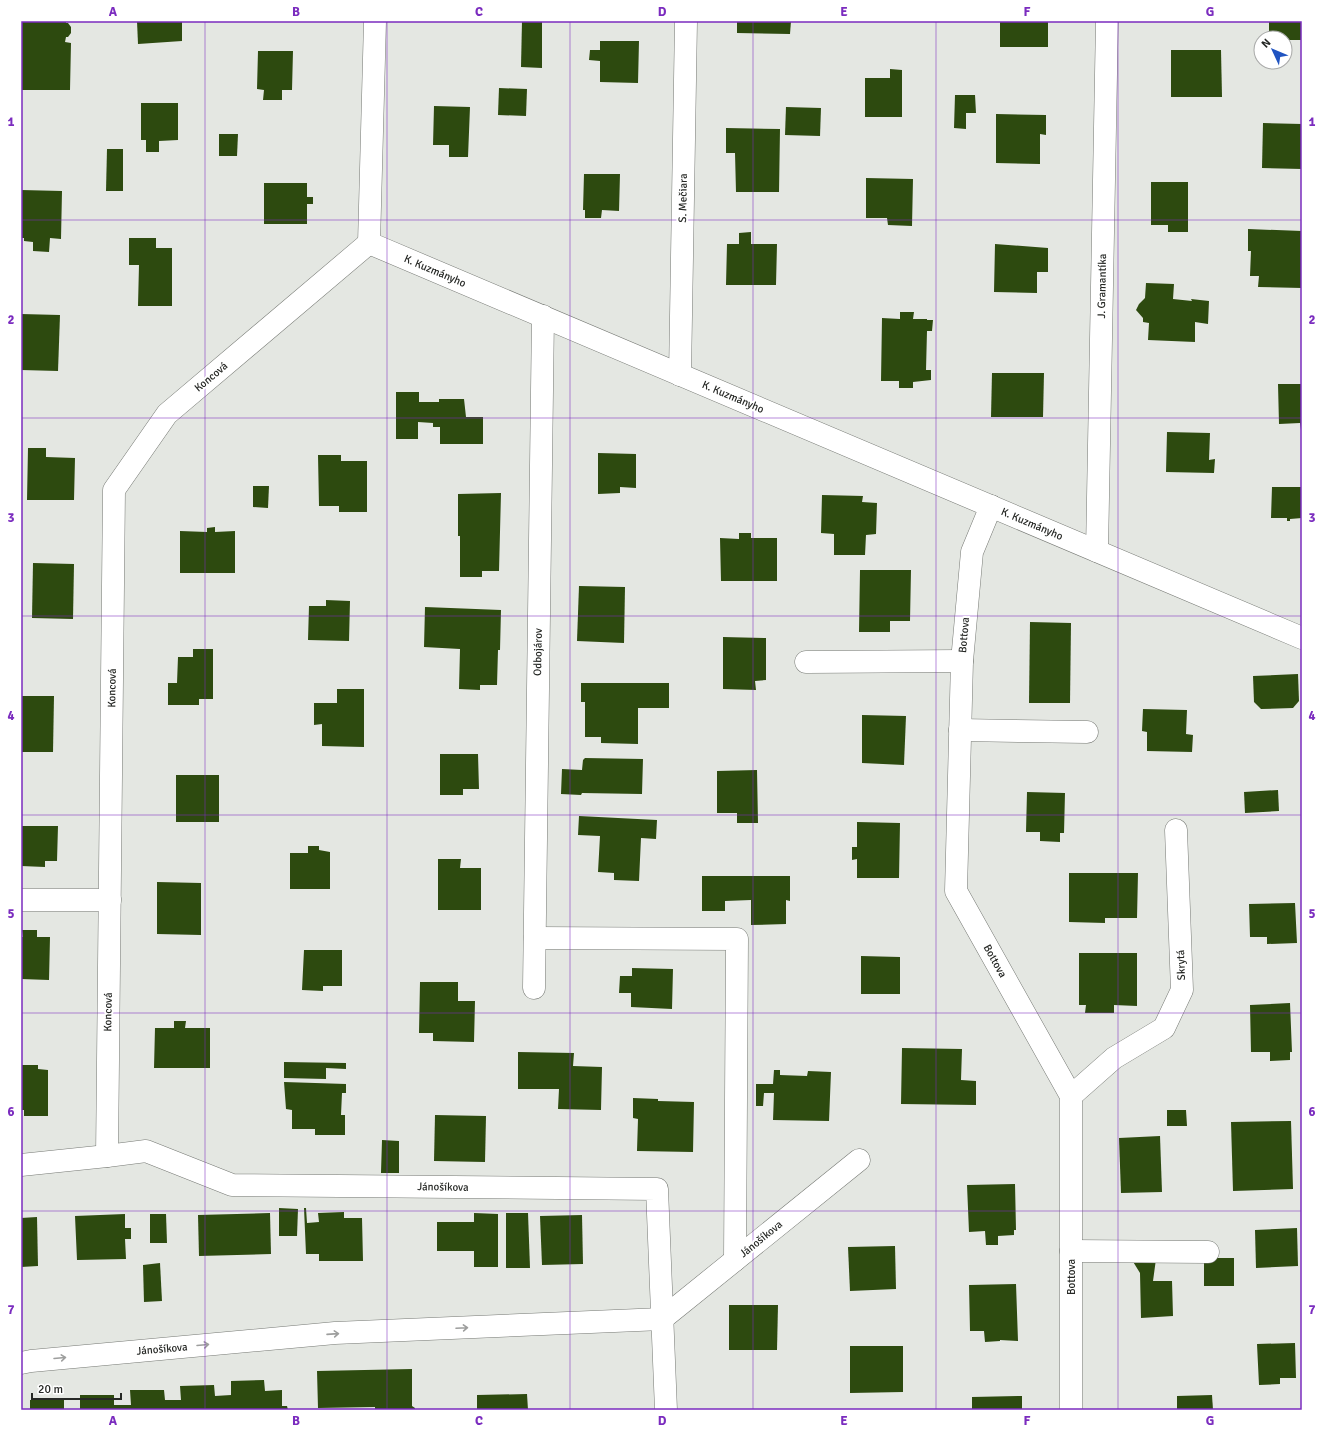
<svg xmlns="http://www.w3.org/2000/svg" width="1323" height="1431" font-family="Signika,sans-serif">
<rect width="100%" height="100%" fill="#e4e7e2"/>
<!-- building -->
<g fill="#2d4a0f">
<polygon points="21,21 66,21 66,23 68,23 71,27 71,33 68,37 66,37 65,42 71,43 70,90 22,90"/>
<polygon points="137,21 182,21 182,41 138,44"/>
<polygon points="522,21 542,21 542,68 521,67"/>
<polygon points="737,21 791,21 790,34 737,33"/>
<rect x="1000" y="21" width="48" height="26"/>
<polygon points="1269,21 1302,21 1302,40 1285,40 1285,38 1269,38"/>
<polygon points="600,41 639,41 638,83 600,82 600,61 589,60 590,50 600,50"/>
<polygon points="1171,50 1221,50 1222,97 1171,97"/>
<polygon points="258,51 293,51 292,90 282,90 282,100 263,100 264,90 257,89"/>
<polygon points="890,69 902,70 902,117 865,117 865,78 890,78"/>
<polygon points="499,88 527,89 526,116 498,115"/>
<polygon points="955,95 975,95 976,113 966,113 966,129 954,128"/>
<polygon points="141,103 178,103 178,140 159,141 159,152 146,152 146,140 141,140"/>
<polygon points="434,106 470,107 468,157 449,157 449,145 433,145"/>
<polygon points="786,107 821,108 820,136 785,135"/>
<polygon points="996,114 1046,115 1046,135 1040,134 1040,164 996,163"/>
<polygon points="1263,123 1302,124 1302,169 1262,168"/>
<polygon points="726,128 780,129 779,192 736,192 735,153 726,153"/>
<polygon points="219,134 238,134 237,156 219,156"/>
<polygon points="107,149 123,149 123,191 106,191"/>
<polygon points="584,174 620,174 619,211 602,210 601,218 585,218 585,210 583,210"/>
<polygon points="866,178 913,179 912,226 888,225 887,218 866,218"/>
<polygon points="1151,182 1188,182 1188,232 1168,232 1168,225 1151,225"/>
<polygon points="264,183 307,183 307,197 313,197 313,204 307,204 307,224 264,224"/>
<polygon points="21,190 62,191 61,239 50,238 49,252 33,251 33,242 24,241 24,238 21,238"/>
<polygon points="1248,229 1302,231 1302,288 1258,287 1259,276 1250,276 1251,251 1248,251"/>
<polygon points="751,232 751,244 777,244 776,285 726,285 727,244 739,244 739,233"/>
<polygon points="129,238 156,238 156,248 172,248 172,306 138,306 139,265 129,265"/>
<polygon points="995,244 1048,248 1048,272 1037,272 1037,293 994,292"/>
<polygon points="1146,283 1174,284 1173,299 1192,301 1191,299 1209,301 1208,324 1195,322 1195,342 1148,340 1149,323 1143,322 1143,318 1136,310 1139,304 1145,298"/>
<polygon points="900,312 914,312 913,319 927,319 927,320 933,320 932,331 927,331 926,370 931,370 931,380 913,382 913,388 899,388 899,381 881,381 882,318 900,319"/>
<polygon points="21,314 60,315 58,371 21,370"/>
<polygon points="992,373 1044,373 1043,417 991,417"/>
<polygon points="1278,384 1302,384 1302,430 1301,430 1300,423 1279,424"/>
<polygon points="396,392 419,392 419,402 439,402 439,399 464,399 466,417 483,417 483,444 440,444 440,427 433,427 433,423 418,422 418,439 396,439"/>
<polygon points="1167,432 1210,433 1209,460 1215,459 1214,473 1166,472"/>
<polygon points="28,448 46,448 46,457 75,458 74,500 27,500"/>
<polygon points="598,453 636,454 636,488 620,487 620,493 598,494"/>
<polygon points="318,455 341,455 341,461 367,461 367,512 339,512 339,506 319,506"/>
<polygon points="253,486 269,486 268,508 253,507"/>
<polygon points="1272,487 1302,487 1302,518 1290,519 1290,521 1287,521 1287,518 1271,518"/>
<polygon points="501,493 499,571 482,571 482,577 460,577 460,536 458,536 458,494"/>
<polygon points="822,495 863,496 862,502 877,503 876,534 866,535 865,555 834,555 834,534 821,533"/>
<polygon points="215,527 215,532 235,531 235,573 180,573 180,531 207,532 207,528"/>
<polygon points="739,533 751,533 751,538 777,538 777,581 721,581 720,538 739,539"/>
<polygon points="33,563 74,564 73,619 32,618"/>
<polygon points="860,570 911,570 910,621 890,621 890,632 859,632"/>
<polygon points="579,586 625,587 624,643 577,641"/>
<polygon points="326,600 350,601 349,641 308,640 309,606 326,606"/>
<polygon points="425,607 501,610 500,650 498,650 497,685 480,685 480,690 459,689 460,649 424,647"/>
<polygon points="1030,622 1071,623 1070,703 1029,703"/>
<polygon points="723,637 766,638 766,680 755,681 756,690 723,689"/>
<polygon points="193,649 213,649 213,699 199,699 199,705 168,705 168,683 177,683 178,657 193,657"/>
<polygon points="1298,674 1299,701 1293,708 1261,709 1254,702 1253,676"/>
<polygon points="581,683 669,683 669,708 638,708 638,744 601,743 601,737 585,737 585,702 581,702"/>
<polygon points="337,689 364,689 364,747 322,746 322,724 314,725 314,703 337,703"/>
<polygon points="21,696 54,696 53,752 21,752"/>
<polygon points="1143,709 1187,710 1186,734 1193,735 1192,752 1147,751 1147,732 1142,731"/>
<polygon points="862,715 906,716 904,765 862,763"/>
<polygon points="440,754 478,754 479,789 463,789 463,795 440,795"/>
<polygon points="585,758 643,759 642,794 582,793 581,795 561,794 562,769 582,770 583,760"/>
<polygon points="757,770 758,823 737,823 737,813 717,813 717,771"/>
<rect x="176" y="775" width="43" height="47"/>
<polygon points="1278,790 1279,811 1245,813 1244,792"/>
<polygon points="1027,792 1065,793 1064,833 1060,833 1060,842 1040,841 1040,832 1026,832"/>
<polygon points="579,816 657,820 656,839 641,838 639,881 614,880 614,873 598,872 600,836 578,835"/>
<polygon points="857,822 900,823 899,878 857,878 857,859 852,860 852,847 857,847"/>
<polygon points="21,826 58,826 57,861 45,861 45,867 21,866"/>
<polygon points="308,846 319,846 319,850 330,852 330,889 290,889 290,853 308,853"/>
<polygon points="438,859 461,859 460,868 481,868 481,910 438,910"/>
<polygon points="1069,873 1138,873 1137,918 1105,918 1105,923 1069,922"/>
<polygon points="702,876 790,876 790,901 786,900 786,924 751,925 751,900 725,901 725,911 702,911"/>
<polygon points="157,882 201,883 201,935 157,934"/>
<polygon points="1295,903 1297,943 1267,944 1267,937 1250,937 1249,904"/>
<polygon points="22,930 37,930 37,937 50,937 49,980 21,979 21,937 23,937"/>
<polygon points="304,950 342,950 342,986 323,986 323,991 302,990"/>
<polygon points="1079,953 1137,953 1137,1006 1114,1005 1114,1013 1085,1013 1086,1005 1079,1005"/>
<polygon points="861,956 900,957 900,994 861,994"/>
<polygon points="632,968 673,969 672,1009 631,1007 631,993 619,993 620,976 632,976"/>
<polygon points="420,982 458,982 458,1001 475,1001 474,1042 433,1041 433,1033 419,1033"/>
<polygon points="1290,1003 1292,1052 1290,1052 1290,1060 1270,1061 1270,1052 1251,1052 1250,1005"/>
<polygon points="174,1021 186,1021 185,1028 210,1028 210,1068 154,1068 155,1028 174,1028"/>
<polygon points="902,1048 962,1049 961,1080 976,1081 976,1105 901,1104"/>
<polygon points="518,1052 574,1053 573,1066 602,1067 601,1110 558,1109 559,1089 518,1089"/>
<polygon points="284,1062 346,1063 346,1069 326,1068 326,1079 284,1078"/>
<polygon points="21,1065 38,1065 38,1069 48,1070 48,1116 24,1116 24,1110 21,1110"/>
<polygon points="774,1070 780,1070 780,1075 807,1076 808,1071 831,1072 829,1121 773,1120 774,1093 764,1093 763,1106 756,1106 756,1084 773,1084"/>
<polygon points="284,1082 346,1084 346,1093 342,1093 341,1115 345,1115 345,1135 315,1135 315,1129 292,1129 292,1110 286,1109"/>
<polygon points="633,1098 658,1099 658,1101 694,1102 693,1152 637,1151 638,1119 633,1118"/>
<polygon points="1167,1110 1186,1110 1187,1126 1167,1126"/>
<polygon points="435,1115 486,1116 485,1162 434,1161"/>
<polygon points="1291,1121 1293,1189 1233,1191 1231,1122"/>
<polygon points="1160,1136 1162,1192 1121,1193 1119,1138"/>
<polygon points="382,1140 399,1141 399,1173 381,1173"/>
<polygon points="1015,1184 1016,1230 1014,1230 1014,1235 998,1236 998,1245 986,1245 985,1231 969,1232 967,1185"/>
<polygon points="279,1208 298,1209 297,1236 279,1236"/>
<polygon points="304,1208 306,1208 307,1223 319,1222 318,1213 344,1212 344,1218 362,1218 363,1261 319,1261 319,1254 306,1254"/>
<polygon points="270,1213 271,1254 199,1256 198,1215"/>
<polygon points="474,1213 498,1214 498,1267 474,1267 474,1251 437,1251 437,1222 474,1222"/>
<polygon points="506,1213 528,1213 530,1268 506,1268"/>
<polygon points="125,1214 125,1228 131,1228 131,1239 125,1239 126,1259 77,1260 75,1216"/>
<polygon points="150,1214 166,1214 167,1243 150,1243"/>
<polygon points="582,1215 583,1264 542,1265 540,1216"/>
<polygon points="37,1217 38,1266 21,1267 21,1218"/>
<polygon points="1297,1228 1298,1266 1256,1268 1255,1230"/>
<polygon points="895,1246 896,1289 850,1291 848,1247"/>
<rect x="1204" y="1258" width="30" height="28"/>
<polygon points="1156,1259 1153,1281 1172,1281 1173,1316 1141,1318 1140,1273 1132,1260"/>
<polygon points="160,1263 162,1301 144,1302 143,1265"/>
<polygon points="1016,1284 1018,1341 1000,1340 1000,1341 985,1342 984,1331 970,1331 969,1285"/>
<polygon points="729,1305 778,1305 777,1350 729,1350"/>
<polygon points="1295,1343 1296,1378 1280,1378 1280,1384 1259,1385 1257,1344"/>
<polygon points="850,1346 903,1346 903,1392 850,1393"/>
<polygon points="412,1369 412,1406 415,1408 415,1410 375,1410 375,1407 318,1408 317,1371"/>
<polygon points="264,1380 265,1391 282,1390 282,1406 287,1406 288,1410 80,1410 80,1395 114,1395 114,1405 131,1405 130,1390 164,1390 165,1400 181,1400 180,1386 214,1385 215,1396 231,1395 231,1381"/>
<polygon points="527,1394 528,1410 477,1410 477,1395"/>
<polygon points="1212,1395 1213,1410 1177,1410 1177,1396"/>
<polygon points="1022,1396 1022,1410 972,1410 972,1397"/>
<polygon points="55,1399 64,1399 64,1410 30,1410 30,1400"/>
</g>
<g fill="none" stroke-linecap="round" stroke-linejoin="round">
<defs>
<g id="minor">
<polyline points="369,243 1302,638"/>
<polyline points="369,243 375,21"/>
<polyline points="680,375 686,21"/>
<polyline points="991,506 972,552 962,661 956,891 1071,1096 1071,1410"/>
<polyline points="1097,551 1107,21"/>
<polyline points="806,662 962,661"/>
<polyline points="960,730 1087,732"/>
<polyline points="21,900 110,900"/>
<polyline points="535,938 737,939 735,1260"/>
<polyline points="534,988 543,316"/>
<polyline points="1071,1096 1114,1058 1164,1028 1182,990 1176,830"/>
<polyline points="107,1156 114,490 167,414 369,243"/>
<polyline points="21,1165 107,1156 146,1151 232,1185 657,1189 666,1410"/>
<polyline points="1071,1251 1208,1252"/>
<polyline points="21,1363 31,1361 335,1333 662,1319 859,1160"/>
</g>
</defs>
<!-- minor casing -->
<use href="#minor" stroke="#767974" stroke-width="23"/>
<!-- minor -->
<use href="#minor" stroke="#fff" stroke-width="22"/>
</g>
<!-- one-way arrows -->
<defs><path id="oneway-shaft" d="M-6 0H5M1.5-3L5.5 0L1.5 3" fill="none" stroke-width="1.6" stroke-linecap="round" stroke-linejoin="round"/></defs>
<g stroke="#9d9e9d">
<use href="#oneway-shaft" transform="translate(462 1328) rotate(-3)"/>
<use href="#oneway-shaft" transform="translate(333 1334) rotate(-4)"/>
<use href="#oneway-shaft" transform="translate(203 1345) rotate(-5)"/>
<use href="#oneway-shaft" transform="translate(60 1358) rotate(-5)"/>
</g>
<!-- grid -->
<path fill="none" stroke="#7b2cbf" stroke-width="1" stroke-opacity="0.55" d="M 205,21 L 205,1410M 387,21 L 387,1410M 570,21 L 570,1410M 753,21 L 753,1410M 936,21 L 936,1410M 1118,21 L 1118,1410M 21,220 L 1302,220M 21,418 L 1302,418M 21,616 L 1302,616M 21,815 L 1302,815M 21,1013 L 1302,1013M 21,1211 L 1302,1211"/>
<g text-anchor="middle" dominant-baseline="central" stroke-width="4" stroke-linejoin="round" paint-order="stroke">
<!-- street labels -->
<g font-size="11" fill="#262825" stroke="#fff">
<text transform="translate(683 198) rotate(-89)">S. Mečiara</text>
<text transform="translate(435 271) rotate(23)">K. Kuzmányho</text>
<text transform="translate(1102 286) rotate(-89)">J. Gramantíka</text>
<text transform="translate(211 377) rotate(-40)">Koncová</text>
<text transform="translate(733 397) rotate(23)">K. Kuzmányho</text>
<text transform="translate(1032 524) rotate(23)">K. Kuzmányho</text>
<text transform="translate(964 635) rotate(-85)">Bottova</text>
<text transform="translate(538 652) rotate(-89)">Odbojárov</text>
<text transform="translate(112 688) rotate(-89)">Koncová</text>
<text transform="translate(995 961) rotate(61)">Bottova</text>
<text transform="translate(1181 965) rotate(-92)">Skrytá</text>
<text transform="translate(108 1012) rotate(-89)">Koncová</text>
<text transform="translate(443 1187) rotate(1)">Jánošíkova</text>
<text transform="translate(761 1239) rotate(-39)">Jánošíkova</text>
<text transform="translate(1071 1277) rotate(-90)">Bottova</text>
<text transform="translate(162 1349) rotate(-5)">Jánošíkova</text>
</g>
</g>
<!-- border -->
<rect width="1323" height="1431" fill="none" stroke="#ffffff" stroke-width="44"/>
<!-- north arrow -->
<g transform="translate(1273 50) rotate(314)"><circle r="19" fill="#ffffff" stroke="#a8a9a8"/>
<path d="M0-3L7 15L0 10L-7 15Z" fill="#2054c1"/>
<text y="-6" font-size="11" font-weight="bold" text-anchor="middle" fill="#262825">N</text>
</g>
<!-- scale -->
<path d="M32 1393v6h89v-6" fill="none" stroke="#262825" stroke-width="2"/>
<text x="38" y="1393" font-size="12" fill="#262825" stroke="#ffffff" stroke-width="3" paint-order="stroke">20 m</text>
<rect x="22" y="22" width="1279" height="1387" fill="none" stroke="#7b2cbf" stroke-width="1.5"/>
<g font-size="13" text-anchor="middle" font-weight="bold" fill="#7b2cbf">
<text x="113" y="16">A</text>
<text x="296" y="16">B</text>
<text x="479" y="16">C</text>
<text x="662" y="16">D</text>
<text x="844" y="16">E</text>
<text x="1027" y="16">F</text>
<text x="1210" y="16">G</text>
<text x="11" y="126">1</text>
<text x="1312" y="126">1</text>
<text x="11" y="324">2</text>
<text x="1312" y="324">2</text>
<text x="11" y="522">3</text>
<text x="1312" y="522">3</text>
<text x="11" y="720">4</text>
<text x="1312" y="720">4</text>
<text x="11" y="918">5</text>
<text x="1312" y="918">5</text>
<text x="11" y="1116">6</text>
<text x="1312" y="1116">6</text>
<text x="11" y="1314">7</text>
<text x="1312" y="1314">7</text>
<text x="113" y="1425">A</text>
<text x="296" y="1425">B</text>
<text x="479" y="1425">C</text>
<text x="662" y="1425">D</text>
<text x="844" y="1425">E</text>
<text x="1027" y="1425">F</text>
<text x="1210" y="1425">G</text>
</g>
</svg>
